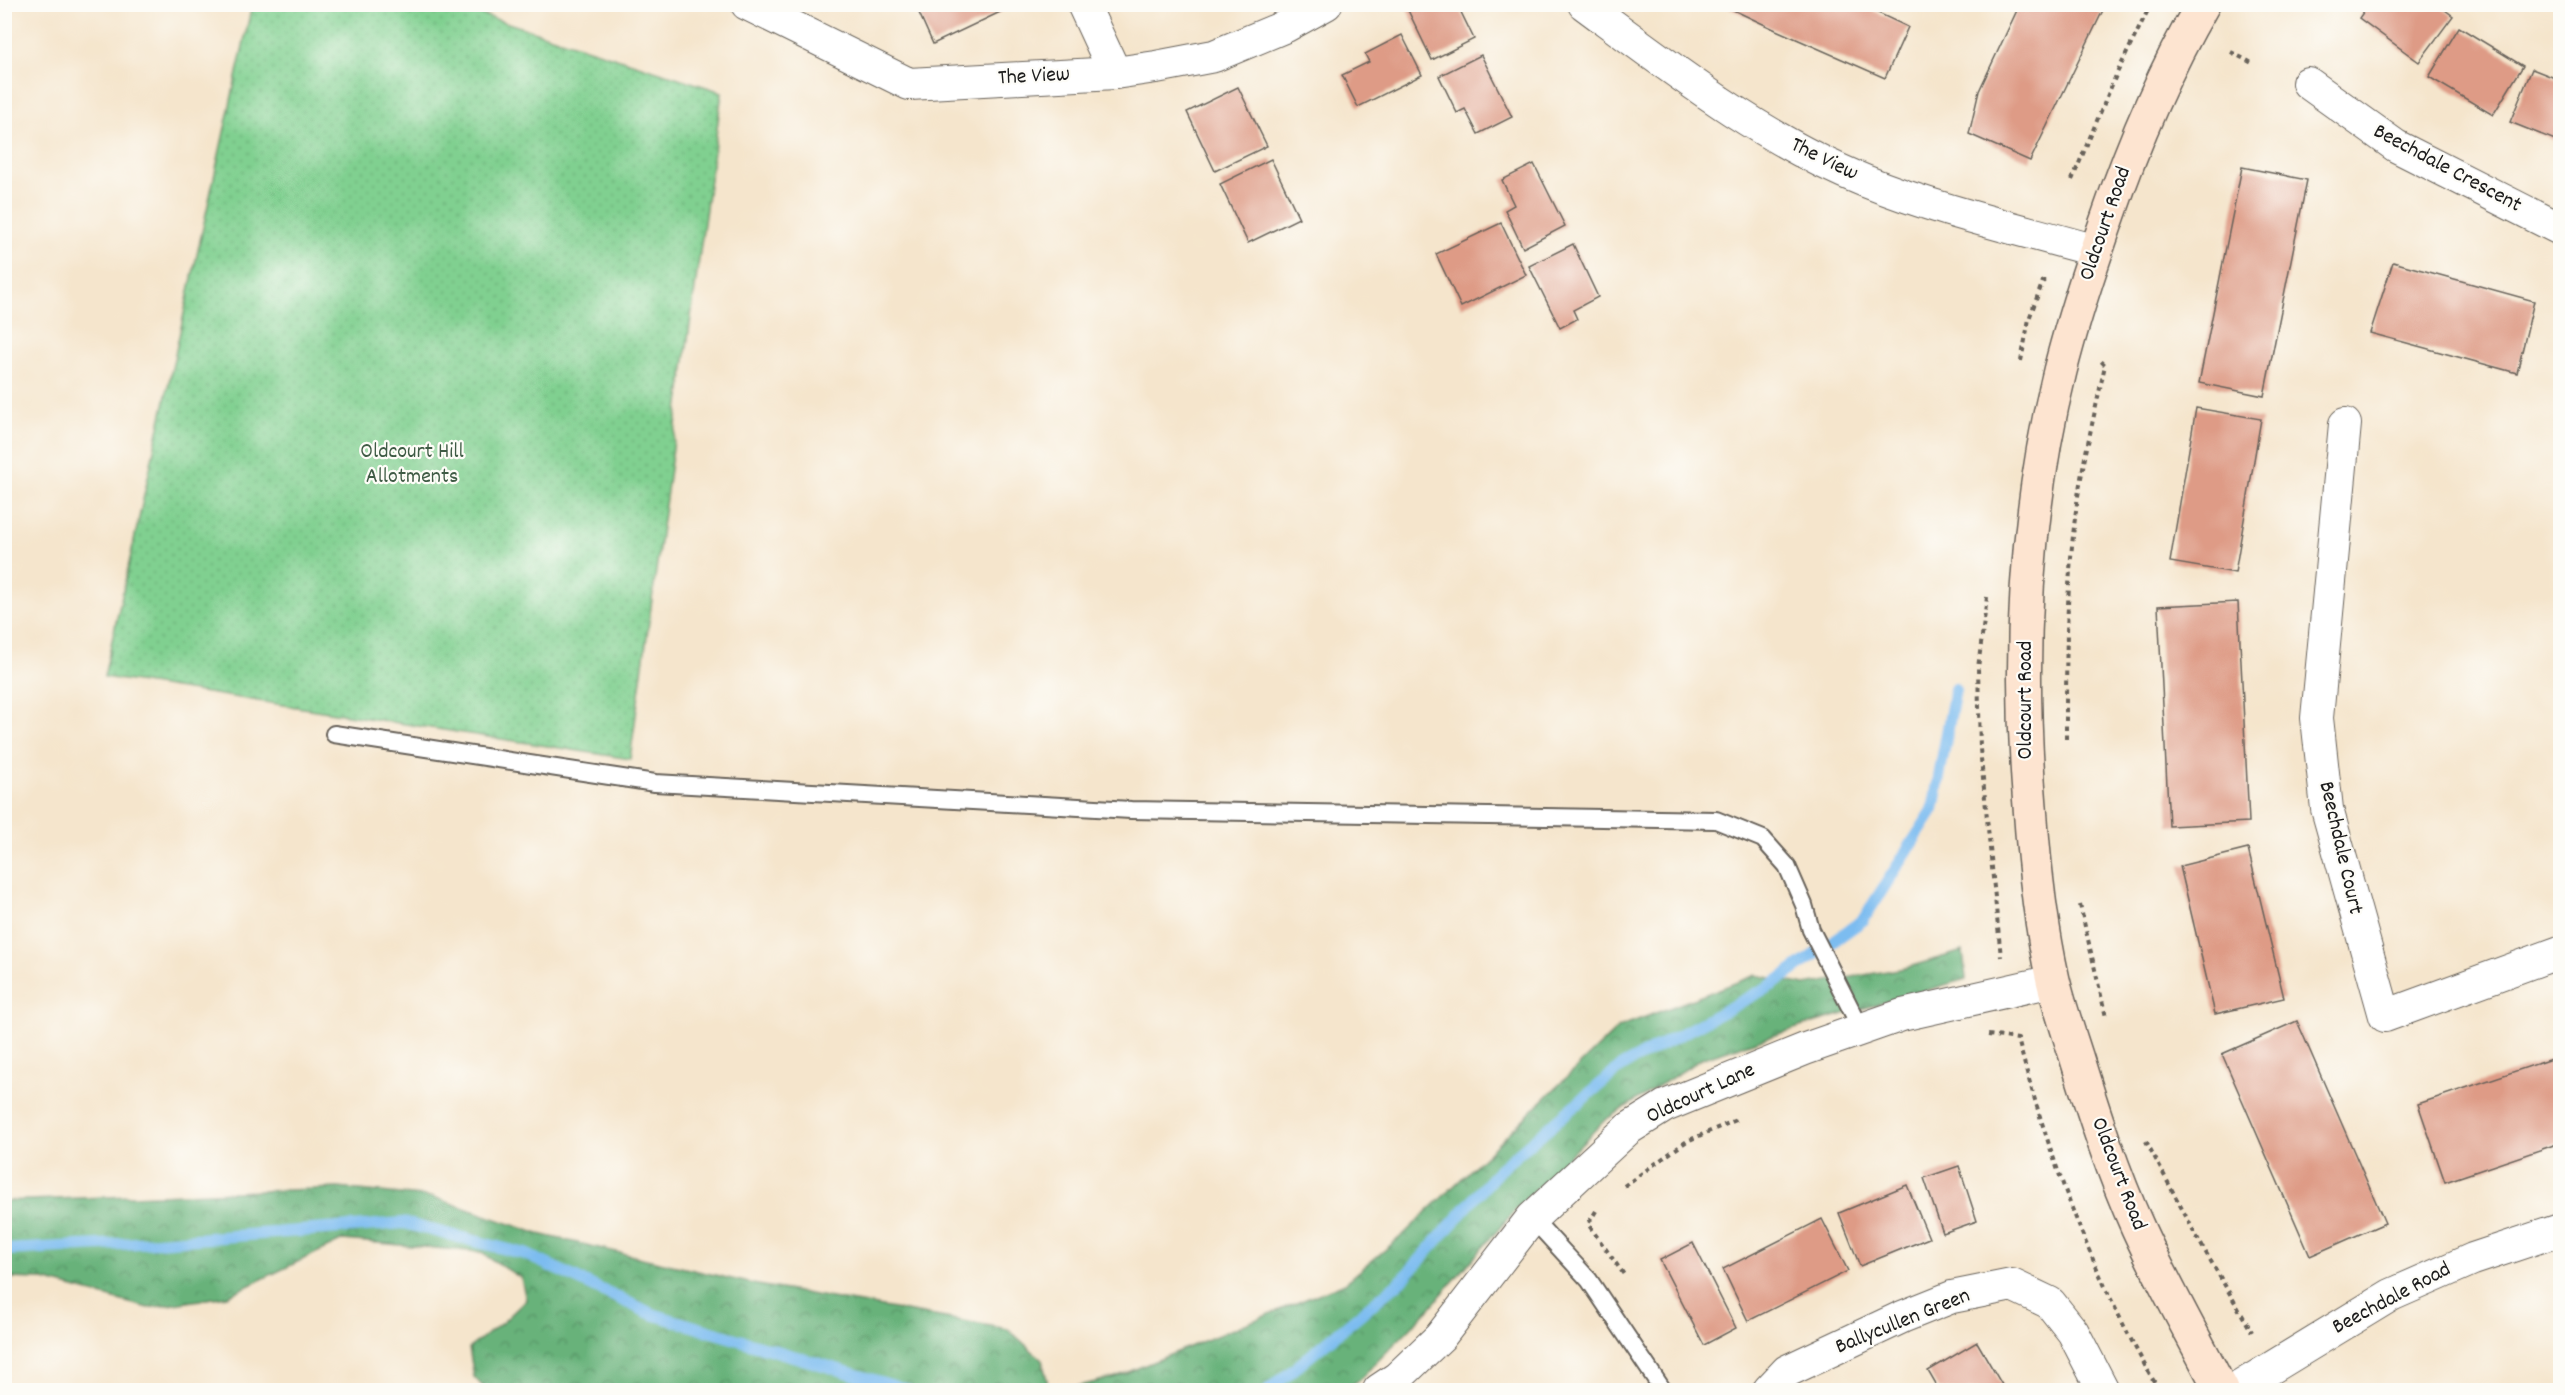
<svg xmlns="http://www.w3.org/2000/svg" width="2565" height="1395" font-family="Dekko,sans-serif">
<defs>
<pattern id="grass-dots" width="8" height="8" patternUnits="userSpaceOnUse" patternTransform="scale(1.5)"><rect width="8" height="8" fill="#80d090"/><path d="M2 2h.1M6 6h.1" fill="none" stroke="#6eb27c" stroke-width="1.8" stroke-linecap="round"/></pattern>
<pattern id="forest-crowns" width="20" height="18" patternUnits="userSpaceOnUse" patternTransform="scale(1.5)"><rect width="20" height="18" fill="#68b27a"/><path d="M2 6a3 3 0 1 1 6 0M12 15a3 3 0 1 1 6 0" fill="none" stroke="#559063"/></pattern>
</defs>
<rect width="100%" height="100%" fill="#fdfcf7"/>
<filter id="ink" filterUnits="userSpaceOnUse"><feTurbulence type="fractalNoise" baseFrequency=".0167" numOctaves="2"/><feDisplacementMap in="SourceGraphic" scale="12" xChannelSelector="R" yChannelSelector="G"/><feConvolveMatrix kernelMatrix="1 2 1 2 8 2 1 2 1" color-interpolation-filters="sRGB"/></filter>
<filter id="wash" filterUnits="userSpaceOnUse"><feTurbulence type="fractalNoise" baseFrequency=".008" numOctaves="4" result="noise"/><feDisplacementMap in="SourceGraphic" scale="24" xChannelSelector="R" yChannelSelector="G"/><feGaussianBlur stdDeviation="1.35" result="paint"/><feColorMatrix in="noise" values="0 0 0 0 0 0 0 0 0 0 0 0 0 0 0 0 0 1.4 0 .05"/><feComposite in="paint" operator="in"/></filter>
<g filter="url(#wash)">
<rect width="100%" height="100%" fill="#f5e5cc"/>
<!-- grass -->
<polygon fill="url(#grass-dots)" stroke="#4e7656" stroke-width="1.5" points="252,5 452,5 722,92 630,759 104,677"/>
<!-- forest -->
<polygon fill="url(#forest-crowns)" stroke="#42674b" stroke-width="1.5" points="1963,951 1966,979 1816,1022 1703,1058 1605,1120 1518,1207 1429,1309 1360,1379 1344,1390 486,1390 474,1377 469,1348 503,1322 526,1300 521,1278 480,1252 343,1240 227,1296 148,1308 40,1279 5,1278 4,1201 338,1188 433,1197 539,1234 758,1285 1008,1329 1042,1360 1049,1388 1063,1390 1116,1377 1345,1283 1404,1234 1619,1027 1756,975 1805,985 1905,968"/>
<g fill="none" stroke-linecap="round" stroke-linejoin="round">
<!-- stream -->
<g stroke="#7cbcf0" stroke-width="12">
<polyline points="4,1250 157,1242 404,1223 525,1254 652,1314 907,1390"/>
<polyline points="1269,1390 1404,1278 1501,1168 1622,1066 1772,985 1863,920 1933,810 1955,689"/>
</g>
</g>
<g id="blocks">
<!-- building -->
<g fill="#de9b86">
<polygon points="915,4 1017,4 933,44"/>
<polygon points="1405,4 1457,4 1474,39 1432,60"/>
<polygon points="1730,4 1859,4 1908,27 1885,78 1776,30 1729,8"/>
<polygon points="2020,4 2106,4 2030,161 1969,134 1979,91"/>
<polygon points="2369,4 2437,4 2453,16 2419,62 2359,18"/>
<polygon points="2459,27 2523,66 2493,115 2429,77"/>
<polygon points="1402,35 1422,75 1358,107 1342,75 1369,62 1365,54"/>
<polygon points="1481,55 1512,117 1478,134 1465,109 1457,113 1439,76"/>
<polygon points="2532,69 2560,80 2560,142 2510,122"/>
<polygon points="1238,87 1267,146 1215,171 1187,112"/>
<polygon points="1271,159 1299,218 1248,243 1220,184"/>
<polygon points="1534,164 1565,226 1523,248 1505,210 1514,205 1502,180"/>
<polygon points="2242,167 2307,180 2264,396 2199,383"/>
<polygon points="1501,223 1526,275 1461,307 1436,254"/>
<polygon points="1573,244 1598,297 1573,310 1577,319 1560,328 1529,266"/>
<polygon points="2393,262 2534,301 2517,373 2370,333"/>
<polygon points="2196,408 2261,419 2235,573 2170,562"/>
<polygon points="2238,602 2249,822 2169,826 2158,606"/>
<polygon points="2248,849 2284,998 2215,1014 2180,866"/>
<polygon points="2297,1021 2385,1223 2310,1256 2222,1054"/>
<polygon points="2560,1056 2560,1143 2445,1182 2418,1104"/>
<polygon points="1959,1166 1977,1221 1943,1233 1924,1178"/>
<polygon points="1907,1185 1929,1238 1860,1266 1839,1213"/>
<polygon points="1822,1219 1848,1271 1748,1321 1723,1269"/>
<polygon points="1693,1243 1736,1328 1704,1345 1660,1260"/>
<polygon points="1977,1342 2005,1390 1939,1390 1928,1371"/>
</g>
</g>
</g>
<g filter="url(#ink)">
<use href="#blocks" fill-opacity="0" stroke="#68625a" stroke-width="1.5"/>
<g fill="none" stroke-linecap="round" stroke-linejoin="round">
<defs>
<g id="lane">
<polyline points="334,734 655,783 1131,810 1716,820 1763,839 1787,866 1804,905 1811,930 1861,1029"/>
<polyline points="1532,1218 1589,1280 1663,1390"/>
</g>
<g id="street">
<polyline points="747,4 909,84 1115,73 1156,67 1214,56 1286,26 1326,4"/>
<polyline points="1083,4 1115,73"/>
<path d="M 1584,4 C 1672,69 1763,140 1865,181 C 1939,211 2019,229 2096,251"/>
<polyline points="2308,83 2396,146 2560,229"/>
<polyline points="2345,424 2317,718 2327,809 2385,1016 2560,952"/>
<polyline points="1379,1390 1397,1378 1440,1337 1532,1218 1628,1129 1665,1106 1805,1049 1902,1015 2053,981"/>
<polyline points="1769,1390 1787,1371 1902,1317 1952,1297 2012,1285 2050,1303 2073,1332 2103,1390"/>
<polyline points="2235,1390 2391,1295 2473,1259 2560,1230"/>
</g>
<path id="secondary" d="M 2203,4 C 2164,71 2133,144 2108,217 C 2090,268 2073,319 2060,371 C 2025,512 2018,662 2030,806 C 2034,864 2040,923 2053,980 C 2059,1005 2068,1031 2076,1056 C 2094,1114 2113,1173 2138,1228 C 2163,1283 2194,1337 2221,1390"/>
</defs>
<!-- lane casing -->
<use href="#lane" stroke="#68625a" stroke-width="20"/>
<!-- street casing -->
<use href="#street" stroke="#68625a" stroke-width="34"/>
<!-- secondary casing -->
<use href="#secondary" stroke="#68625a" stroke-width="36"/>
<!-- path -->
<g stroke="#68625a" stroke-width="4" stroke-dasharray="4.5 4.5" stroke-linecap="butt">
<polyline points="2231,52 2252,63"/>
<polyline points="2072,180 2117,73 2151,4"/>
<polyline points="2021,361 2029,319 2043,281 2048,281"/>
<polyline points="1987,597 1978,668 1980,749 2001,957"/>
<path d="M 2066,739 C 2066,653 2066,563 2081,478 C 2088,440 2097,403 2105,365 L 2101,361"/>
<polyline points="2080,905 2106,1017"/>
<path d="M 1988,1035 L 2018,1039 C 2049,1160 2096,1283 2159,1390"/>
<polyline points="2146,1141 2198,1239 2252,1332"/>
<polyline points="1624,1186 1687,1141 1736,1120"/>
<polyline points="1596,1211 1588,1224 1625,1276"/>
</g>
<!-- lane -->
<use href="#lane" stroke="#fff" stroke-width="16"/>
<!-- street -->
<use href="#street" stroke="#fff" stroke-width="32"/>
<!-- secondary -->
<use href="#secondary" stroke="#fde4d0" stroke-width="33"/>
</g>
</g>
<g text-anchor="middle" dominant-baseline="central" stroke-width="4.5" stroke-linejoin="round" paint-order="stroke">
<!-- street labels -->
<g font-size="22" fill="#1c1c1c" stroke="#fdfcf7">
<text transform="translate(1034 77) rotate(-3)">The View</text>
<text transform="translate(1824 160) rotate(26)">The View</text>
<text transform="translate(2447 169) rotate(28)">Beechdale Crescent</text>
<text transform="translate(2106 224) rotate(-71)">Oldcourt Road</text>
<text transform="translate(2026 700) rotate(-90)">Oldcourt Road</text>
<text transform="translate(2340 848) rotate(77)">Beechdale Court</text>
<text transform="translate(1701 1094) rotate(-25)">Oldcourt Lane</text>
<text transform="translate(2118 1174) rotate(69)">Oldcourt Road</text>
<text transform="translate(2392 1299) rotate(-28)">Beechdale Road</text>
<text transform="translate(1903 1322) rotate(-22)">Ballycullen Green</text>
</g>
<!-- park labels -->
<g font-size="22" fill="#3f5b45" stroke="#fdfcf7">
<text x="412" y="452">Oldcourt Hill<tspan x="412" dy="25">Allotments</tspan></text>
</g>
</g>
<!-- margin -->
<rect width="2565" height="1395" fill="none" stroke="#fdfcf7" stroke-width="24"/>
</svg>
